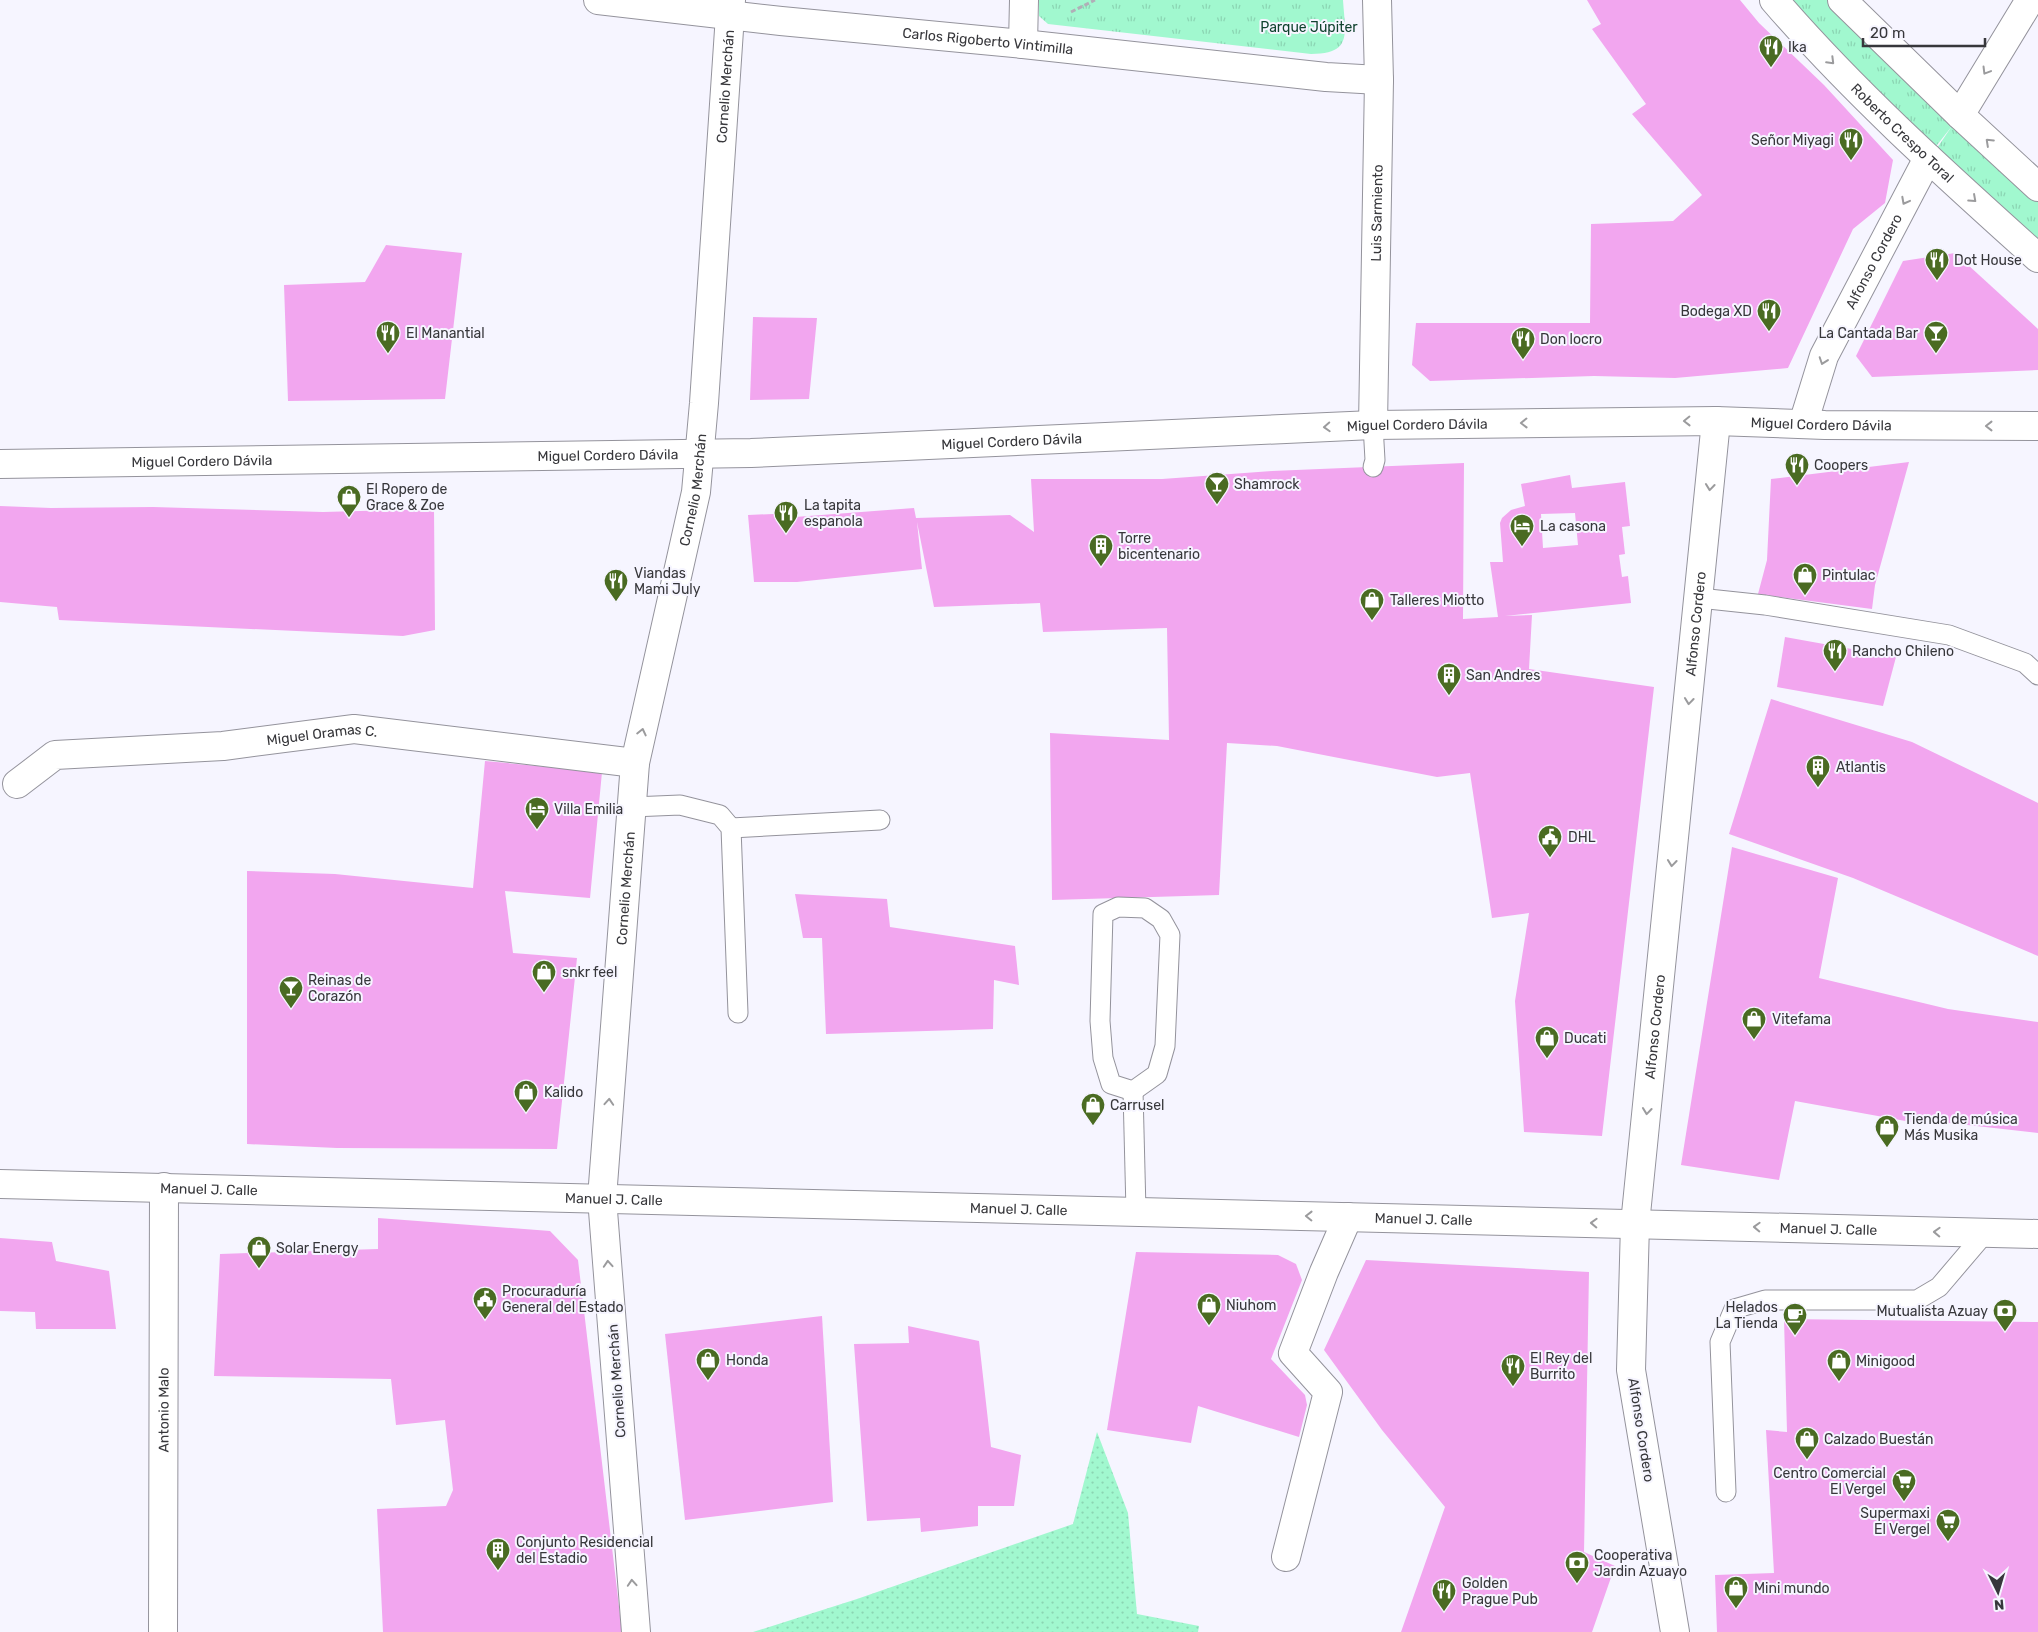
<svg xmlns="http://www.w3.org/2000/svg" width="2038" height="1632" font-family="Rubik,sans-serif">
<defs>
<pattern id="grass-tufts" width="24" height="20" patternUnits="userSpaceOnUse" patternTransform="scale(1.25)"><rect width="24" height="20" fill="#a1f8cf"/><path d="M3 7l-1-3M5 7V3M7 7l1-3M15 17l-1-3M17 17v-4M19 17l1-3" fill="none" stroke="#8bd5b3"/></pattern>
<pattern id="garden-dots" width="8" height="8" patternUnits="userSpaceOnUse" patternTransform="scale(1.25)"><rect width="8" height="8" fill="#a1f8cf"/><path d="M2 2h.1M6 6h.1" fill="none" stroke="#8bd5b3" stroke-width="1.8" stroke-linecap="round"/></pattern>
</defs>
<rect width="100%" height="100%" fill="#f6f5ff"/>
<!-- grass -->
<g fill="url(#grass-tufts)">
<path d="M 1039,0 L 1343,0 C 1345,33 1353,54 1311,54 L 1048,24 L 1039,16 Z"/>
<polygon points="1774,0 1842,0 2038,187 2038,257 1931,157 1952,126 1930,154"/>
</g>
<!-- garden -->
<polygon fill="url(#garden-dots)" points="1097,1432 1128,1513 1137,1614 1199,1626 1198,1632 753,1632 857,1599 1073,1524"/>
<!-- building -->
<g fill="#f2a6ef" fill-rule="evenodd">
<polygon points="1587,0 1740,0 1759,23 1824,85 1893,160 1885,203 1853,229 1788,368 1675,378 1594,376 1430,381 1412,365 1416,323 1590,323 1591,224 1673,221 1702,195 1632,114 1646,104 1592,29 1601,24"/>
<polygon points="386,245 462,253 445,399 288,401 284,285 365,282"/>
<polygon points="1955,253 2038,329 2038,370 1872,377 1856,356 1903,261"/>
<polygon points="753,317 817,318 809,399 750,400"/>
<polygon points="1909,462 1875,585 1872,609 1758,594 1767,560 1771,479"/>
<path d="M 1464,463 L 1463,619 L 1498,617 L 1490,562 L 1503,562 L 1500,523 L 1502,518 L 1511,510 L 1525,506 L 1521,484 L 1570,475 L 1572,488 L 1625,482 L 1630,526 L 1622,527 L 1625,554 L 1619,555 L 1622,577 L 1628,576 L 1631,603 L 1505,616 L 1532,615 L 1529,669 L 1654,687 L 1602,1136 L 1524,1132 L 1515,1001 L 1529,913 L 1492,918 L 1470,773 L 1437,777 L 1277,746 L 1227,743 L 1219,895 L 1052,900 L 1050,733 L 1169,740 L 1167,628 L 1043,632 L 1040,603 L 934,607 L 917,522 L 922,569 L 797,582 L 754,582 L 748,515 L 795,513 L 795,517 L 914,508 L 916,518 L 1010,515 L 1034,532 L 1031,479 L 1162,479 L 1272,471 ZM 1575,513 L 1578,545 L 1543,548 L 1541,514 Z"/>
<polygon points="0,506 51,508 153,507 323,512 434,509 435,630 403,636 59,620 57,607 0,602"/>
<polygon points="1785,637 1896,657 1883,706 1777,687"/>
<polygon points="1771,699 1912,742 2038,803 2038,956 1853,878 1729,834"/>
<polygon points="485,761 602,772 590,898 505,891 513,953 577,958 557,1149 337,1148 247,1144 247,871 335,874 473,888"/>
<polygon points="1732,847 1838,878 1819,978 1948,1009 2038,1022 2038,1133 1923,1120 1922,1124 1795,1101 1779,1180 1681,1165"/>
<polygon points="795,894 887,899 890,927 1015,946 1019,985 994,980 993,1029 826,1034 822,938 803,938"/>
<polygon points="378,1218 550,1231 578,1260 622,1632 383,1632 377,1509 446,1506 453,1490 445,1420 396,1425 391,1379 214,1376 220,1254 378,1249"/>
<polygon points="0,1238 52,1242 56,1261 109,1271 116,1329 36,1329 35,1312 0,1311"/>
<polygon points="1136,1252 1278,1255 1296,1264 1302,1280 1271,1359 1305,1395 1307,1405 1299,1437 1198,1406 1191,1443 1107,1430"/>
<polygon points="1366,1260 1589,1272 1584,1552 1615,1566 1592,1632 1401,1632 1445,1507 1382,1430 1324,1350"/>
<polygon points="822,1316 833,1502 685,1520 665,1334"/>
<polygon points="1784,1319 2038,1322 2038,1632 1717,1632 1715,1575 1774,1573 1766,1430 1787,1432"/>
<polygon points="908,1326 979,1341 991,1447 1021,1455 1014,1506 978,1506 978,1526 921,1532 920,1518 867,1521 854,1344 909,1343"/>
</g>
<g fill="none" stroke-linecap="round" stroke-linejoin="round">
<defs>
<g id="service">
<polyline points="1373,467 1375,460 1373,425"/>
<polyline points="1699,598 1765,605 1949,635 2025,663 2038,675"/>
<polyline points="632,807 680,805 720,815 731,828 738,1013"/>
<polyline points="731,828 880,820"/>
<polygon points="1118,907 1145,908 1161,919 1170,935 1165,1046 1157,1074 1133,1091 1111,1084 1103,1058 1100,1021 1103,914"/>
<polyline points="1133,1091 1136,1211"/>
<polyline points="1726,1492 1720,1342 1734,1309 1765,1300 1917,1300 1939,1287 1985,1233"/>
</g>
<g id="minor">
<path id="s1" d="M 598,0 L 781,21 L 1023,44 L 1326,77 L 1379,80"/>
<polyline points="1023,44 1024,0"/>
<polyline points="1960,115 2030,0"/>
<path id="s2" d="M 1803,424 L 1824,356 L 1928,158"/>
<path id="s3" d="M 1373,425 L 1379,80 L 1377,0"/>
<path id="s4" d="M 0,464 L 751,453 L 1373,425 L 1716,421 L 1825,425 L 2038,426"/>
<path id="s5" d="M 17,784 L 55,755 L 223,746 L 354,729 L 635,763"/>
<path id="s6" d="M 0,1184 L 2038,1234"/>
<polyline points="1286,1557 1328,1392 1293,1353 1324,1272 1348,1217"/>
<path id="s7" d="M 163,1632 L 164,1187"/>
<path id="s8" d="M 636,1632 L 602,1198 L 635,763 L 696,492 L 704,403 L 731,0"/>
<path id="s9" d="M 1675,1632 L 1631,1370 L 1635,1224 L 1716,421"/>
</g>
<g id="secondary">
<path id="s10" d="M 1774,0 C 1854,93 1947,176 2038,258"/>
<polyline points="1842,0 1960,115 2038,187"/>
</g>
</defs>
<!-- service casing -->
<use href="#service" stroke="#94939c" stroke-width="21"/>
<!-- minor casing -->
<use href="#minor" stroke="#94939c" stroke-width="30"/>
<!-- secondary casing -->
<use href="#secondary" stroke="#94939c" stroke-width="30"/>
<!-- path -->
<polyline stroke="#b0afb7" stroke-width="3" stroke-dasharray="5 2.5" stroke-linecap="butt" points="1071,12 1095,0"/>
<!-- service -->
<use href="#service" stroke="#fff" stroke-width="19"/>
<!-- minor -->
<use href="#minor" stroke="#fff" stroke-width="28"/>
<!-- secondary -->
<use href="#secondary" stroke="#fff" stroke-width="28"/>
</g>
<!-- one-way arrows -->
<defs><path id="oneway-chevron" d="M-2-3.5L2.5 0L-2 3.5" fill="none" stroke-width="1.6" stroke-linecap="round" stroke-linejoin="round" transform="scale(1.25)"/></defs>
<g stroke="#9b9b9d">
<use href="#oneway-chevron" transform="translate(1831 61) rotate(45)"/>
<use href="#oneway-chevron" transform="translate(1986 71) rotate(121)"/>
<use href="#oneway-chevron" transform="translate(1989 142) rotate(-137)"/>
<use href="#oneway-chevron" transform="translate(1973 199) rotate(42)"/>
<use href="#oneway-chevron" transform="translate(1905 201) rotate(118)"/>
<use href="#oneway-chevron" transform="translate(1823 361) rotate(109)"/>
<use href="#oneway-chevron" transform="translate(1687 421) rotate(179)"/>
<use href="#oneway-chevron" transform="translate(1524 423) rotate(179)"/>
<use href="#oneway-chevron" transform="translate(1989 426) rotate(-180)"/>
<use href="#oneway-chevron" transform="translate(1327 427) rotate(177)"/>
<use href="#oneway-chevron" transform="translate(1710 487) rotate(96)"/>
<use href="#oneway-chevron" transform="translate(1689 701) rotate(96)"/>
<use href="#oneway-chevron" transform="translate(642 732) rotate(-77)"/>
<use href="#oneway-chevron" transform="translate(1672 863) rotate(96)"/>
<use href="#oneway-chevron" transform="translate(609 1102) rotate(-86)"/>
<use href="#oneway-chevron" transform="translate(1647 1111) rotate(96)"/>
<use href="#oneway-chevron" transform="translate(1309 1216) rotate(-179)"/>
<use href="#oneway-chevron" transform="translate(1594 1223) rotate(-178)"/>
<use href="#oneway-chevron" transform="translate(1757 1227) rotate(-178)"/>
<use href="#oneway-chevron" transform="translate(1937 1232) rotate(-178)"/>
<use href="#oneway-chevron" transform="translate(608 1264) rotate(-94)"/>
<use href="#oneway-chevron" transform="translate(632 1583) rotate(-94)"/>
</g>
<!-- icons -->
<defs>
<symbol id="restaurant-pin" viewBox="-11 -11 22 30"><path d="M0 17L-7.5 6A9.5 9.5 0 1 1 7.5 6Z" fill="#4a6b22" stroke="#f6f5ff"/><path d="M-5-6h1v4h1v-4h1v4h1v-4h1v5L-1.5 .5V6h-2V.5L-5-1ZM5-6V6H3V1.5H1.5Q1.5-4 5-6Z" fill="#fff"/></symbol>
<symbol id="bar-pin" viewBox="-11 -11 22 30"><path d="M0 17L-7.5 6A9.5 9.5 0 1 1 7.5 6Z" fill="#4a6b22" stroke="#f6f5ff"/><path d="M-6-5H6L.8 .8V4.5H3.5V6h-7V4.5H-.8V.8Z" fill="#fff"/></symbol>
<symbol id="shop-pin" viewBox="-11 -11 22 30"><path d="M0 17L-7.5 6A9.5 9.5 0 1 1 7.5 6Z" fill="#4a6b22" stroke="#f6f5ff"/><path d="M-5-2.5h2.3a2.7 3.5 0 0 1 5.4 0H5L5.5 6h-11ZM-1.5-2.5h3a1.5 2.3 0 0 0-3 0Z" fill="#fff"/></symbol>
<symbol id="hotel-pin" viewBox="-11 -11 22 30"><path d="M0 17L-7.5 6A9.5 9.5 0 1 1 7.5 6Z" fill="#4a6b22" stroke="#f6f5ff"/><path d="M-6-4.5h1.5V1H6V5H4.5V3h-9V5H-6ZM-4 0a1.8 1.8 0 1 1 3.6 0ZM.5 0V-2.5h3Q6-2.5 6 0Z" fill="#fff"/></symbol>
<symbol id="building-pin" viewBox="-11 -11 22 30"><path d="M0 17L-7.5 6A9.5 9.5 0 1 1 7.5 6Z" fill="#4a6b22" stroke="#f6f5ff"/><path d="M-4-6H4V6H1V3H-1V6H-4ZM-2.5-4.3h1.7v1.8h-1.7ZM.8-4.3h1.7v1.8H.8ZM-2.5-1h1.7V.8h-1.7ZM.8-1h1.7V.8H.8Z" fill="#fff"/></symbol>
<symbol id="civic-pin" viewBox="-11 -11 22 30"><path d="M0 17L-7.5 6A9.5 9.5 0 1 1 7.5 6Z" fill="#4a6b22" stroke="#f6f5ff"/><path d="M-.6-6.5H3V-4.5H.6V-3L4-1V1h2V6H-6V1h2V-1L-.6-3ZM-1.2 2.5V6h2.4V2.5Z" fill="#fff"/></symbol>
<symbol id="bank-pin" viewBox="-11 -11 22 30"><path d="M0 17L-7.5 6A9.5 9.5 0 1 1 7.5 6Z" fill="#4a6b22" stroke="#f6f5ff"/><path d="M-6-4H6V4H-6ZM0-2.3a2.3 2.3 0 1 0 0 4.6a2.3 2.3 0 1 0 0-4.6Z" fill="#fff"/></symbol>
<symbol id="cafe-pin" viewBox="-11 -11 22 30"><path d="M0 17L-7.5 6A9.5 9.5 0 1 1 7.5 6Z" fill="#4a6b22" stroke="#f6f5ff"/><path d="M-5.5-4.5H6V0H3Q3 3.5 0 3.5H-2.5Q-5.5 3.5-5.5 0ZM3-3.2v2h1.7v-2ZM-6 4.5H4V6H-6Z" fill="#fff"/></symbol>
<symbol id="supermarket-pin" viewBox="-11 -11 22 30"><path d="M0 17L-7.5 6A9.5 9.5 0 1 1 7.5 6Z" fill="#4a6b22" stroke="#f6f5ff"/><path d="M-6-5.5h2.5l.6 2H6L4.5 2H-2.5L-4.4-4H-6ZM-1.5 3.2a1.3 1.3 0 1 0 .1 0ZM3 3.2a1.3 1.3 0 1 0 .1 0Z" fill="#fff"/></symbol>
</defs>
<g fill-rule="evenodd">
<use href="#restaurant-pin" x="1757" y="33" width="28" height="38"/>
<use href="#restaurant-pin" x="1837" y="126" width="28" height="38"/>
<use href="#restaurant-pin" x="1923" y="246" width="28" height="38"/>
<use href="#restaurant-pin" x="1755" y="297" width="28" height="38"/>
<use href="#restaurant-pin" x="374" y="319" width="28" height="38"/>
<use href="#bar-pin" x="1922" y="319" width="28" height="38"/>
<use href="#restaurant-pin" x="1509" y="325" width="28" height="38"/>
<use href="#restaurant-pin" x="1783" y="451" width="28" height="38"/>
<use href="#bar-pin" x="1203" y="470" width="28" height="38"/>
<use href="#shop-pin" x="335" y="483" width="28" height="38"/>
<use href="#restaurant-pin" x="772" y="499" width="28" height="38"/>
<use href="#hotel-pin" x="1508" y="512" width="28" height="38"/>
<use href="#building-pin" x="1087" y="532" width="28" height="38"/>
<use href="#shop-pin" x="1791" y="561" width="28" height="38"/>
<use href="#restaurant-pin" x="602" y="567" width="28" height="38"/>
<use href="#shop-pin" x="1358" y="586" width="28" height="38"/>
<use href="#restaurant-pin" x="1821" y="637" width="28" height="38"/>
<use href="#building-pin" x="1435" y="661" width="28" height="38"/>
<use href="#building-pin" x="1804" y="753" width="28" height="38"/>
<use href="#hotel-pin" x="523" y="795" width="28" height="38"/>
<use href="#civic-pin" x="1536" y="823" width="28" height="38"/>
<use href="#shop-pin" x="530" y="958" width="28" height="38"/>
<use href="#bar-pin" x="277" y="974" width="28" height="38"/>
<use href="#shop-pin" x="1740" y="1005" width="28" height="38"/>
<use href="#shop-pin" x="1533" y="1024" width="28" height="38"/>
<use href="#shop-pin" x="512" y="1078" width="28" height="38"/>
<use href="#shop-pin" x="1079" y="1091" width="28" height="38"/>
<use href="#shop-pin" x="1873" y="1113" width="28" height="38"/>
<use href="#shop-pin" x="245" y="1234" width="28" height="38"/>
<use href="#civic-pin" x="471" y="1285" width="28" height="38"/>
<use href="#shop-pin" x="1195" y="1291" width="28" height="38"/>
<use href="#bank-pin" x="1991" y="1297" width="28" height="38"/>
<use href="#cafe-pin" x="1781" y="1301" width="28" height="38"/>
<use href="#shop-pin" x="694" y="1346" width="28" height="38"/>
<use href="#shop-pin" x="1825" y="1347" width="28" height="38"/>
<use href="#restaurant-pin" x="1499" y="1352" width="28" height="38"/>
<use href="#shop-pin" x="1793" y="1425" width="28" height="38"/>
<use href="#supermarket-pin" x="1890" y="1467" width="28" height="38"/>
<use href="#supermarket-pin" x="1934" y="1507" width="28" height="38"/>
<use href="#building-pin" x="484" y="1536" width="28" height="38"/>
<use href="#bank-pin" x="1563" y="1549" width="28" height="38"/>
<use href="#shop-pin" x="1722" y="1574" width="28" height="38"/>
<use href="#restaurant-pin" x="1430" y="1577" width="28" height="38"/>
</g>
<g text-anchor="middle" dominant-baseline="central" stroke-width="4" stroke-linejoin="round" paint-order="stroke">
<!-- park labels -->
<g font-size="14" fill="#10432f" stroke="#f6f5ff">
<text x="1309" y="27">Parque Júpiter</text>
</g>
<!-- street labels -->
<g font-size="14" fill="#37373b" stroke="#f6f5ff">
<text stroke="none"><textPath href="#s1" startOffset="392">Carlos Rigoberto Vintimilla</textPath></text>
<text stroke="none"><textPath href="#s8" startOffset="1556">Cornelio Merchán</textPath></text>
<text stroke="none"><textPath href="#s10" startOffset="185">Roberto Crespo Toral</textPath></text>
<text stroke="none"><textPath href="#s3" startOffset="212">Luis Sarmiento</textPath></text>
<text stroke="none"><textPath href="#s2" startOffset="178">Alfonso Cordero</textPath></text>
<text stroke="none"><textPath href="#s4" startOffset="1822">Miguel Cordero Dávila</textPath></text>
<text stroke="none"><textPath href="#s4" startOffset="1418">Miguel Cordero Dávila</textPath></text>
<text stroke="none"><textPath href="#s4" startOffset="1012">Miguel Cordero Dávila</textPath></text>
<text stroke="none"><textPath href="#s4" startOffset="608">Miguel Cordero Dávila</textPath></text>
<text stroke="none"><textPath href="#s4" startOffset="202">Miguel Cordero Dávila</textPath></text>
<text stroke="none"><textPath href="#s8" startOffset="1151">Cornelio Merchán</textPath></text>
<text stroke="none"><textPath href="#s9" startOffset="1015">Alfonso Cordero</textPath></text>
<text stroke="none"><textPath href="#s5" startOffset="316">Miguel Oramas C.</textPath></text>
<text stroke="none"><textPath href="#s8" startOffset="746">Cornelio Merchán</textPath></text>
<text stroke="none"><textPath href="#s9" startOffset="610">Alfonso Cordero</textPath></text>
<text stroke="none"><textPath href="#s6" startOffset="209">Manuel J. Calle</textPath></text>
<text stroke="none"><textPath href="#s6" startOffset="614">Manuel J. Calle</textPath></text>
<text stroke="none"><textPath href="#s6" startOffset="1019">Manuel J. Calle</textPath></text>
<text stroke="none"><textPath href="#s6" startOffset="1424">Manuel J. Calle</textPath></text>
<text stroke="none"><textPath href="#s6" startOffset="1829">Manuel J. Calle</textPath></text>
<text transform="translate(617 1381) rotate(-94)">Cornelio Merchán</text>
<text stroke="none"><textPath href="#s7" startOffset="222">Antonio Malo</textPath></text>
<text transform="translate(1641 1430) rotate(81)">Alfonso Cordero</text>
</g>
<!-- poi labels -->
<g font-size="14" fill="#37373b" stroke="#f6f5ff" text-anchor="start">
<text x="1788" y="47">Ika</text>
<text x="1834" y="140" text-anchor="end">Señor Miyagi</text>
<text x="1954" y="260">Dot House</text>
<text x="1752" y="311" text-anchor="end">Bodega XD</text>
<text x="406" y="333">El Manantial</text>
<text x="1918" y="333" text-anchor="end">La Cantada Bar</text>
<text x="1540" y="339">Don locro</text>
<text x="1814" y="465">Coopers</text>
<text x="1234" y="484">Shamrock</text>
<text x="366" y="489">El Ropero de<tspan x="366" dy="16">Grace &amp; Zoe</tspan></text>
<text x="804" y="505">La tapita<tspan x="804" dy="16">espanola</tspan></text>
<text x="1540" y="526">La casona</text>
<text x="1118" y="538">Torre<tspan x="1118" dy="16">bicentenario</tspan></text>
<text x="634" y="573">Viandas<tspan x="634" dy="16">Mami July</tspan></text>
<text x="1822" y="575">Pintulac</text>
<text x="1390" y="600">Talleres Miotto</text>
<text x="1852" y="651">Rancho Chileno</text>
<text x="1466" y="675">San Andres</text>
<text x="1836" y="767">Atlantis</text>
<text x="554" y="809">Villa Emilia</text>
<text x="1568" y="837">DHL</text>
<text x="562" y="972">snkr feel</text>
<text x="308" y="980">Reinas de<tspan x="308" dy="16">Corazón</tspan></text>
<text x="1772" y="1019">Vitefama</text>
<text x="1564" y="1038">Ducati</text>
<text x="544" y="1092">Kalido</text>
<text x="1110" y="1105">Carrusel</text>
<text x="1904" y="1119">Tienda de música<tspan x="1904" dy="16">Más Musika</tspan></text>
<text x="276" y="1248">Solar Energy</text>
<text x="502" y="1291">Procuraduría<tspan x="502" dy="16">General del Estado</tspan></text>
<text x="1226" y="1305">Niuhom</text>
<text x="1778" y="1307" text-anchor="end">Helados<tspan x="1778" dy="16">La Tienda</tspan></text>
<text x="1988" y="1311" text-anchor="end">Mutualista Azuay</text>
<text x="1530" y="1358">El Rey del<tspan x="1530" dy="16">Burrito</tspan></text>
<text x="726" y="1360">Honda</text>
<text x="1856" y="1361">Minigood</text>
<text x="1824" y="1439">Calzado Buestán</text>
<text x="1886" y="1473" text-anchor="end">Centro Comercial<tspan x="1886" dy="16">El Vergel</tspan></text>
<text x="1930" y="1513" text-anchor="end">Supermaxi<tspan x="1930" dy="16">El Vergel</tspan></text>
<text x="516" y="1542">Conjunto Residencial<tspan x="516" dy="16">del Estadio</tspan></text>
<text x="1594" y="1555">Cooperativa<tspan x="1594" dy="16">Jardin Azuayo</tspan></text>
<text x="1462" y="1583">Golden<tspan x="1462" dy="16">Prague Pub</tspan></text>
<text x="1754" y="1588">Mini mundo</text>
</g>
</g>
<!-- north arrow -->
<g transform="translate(1998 1592) rotate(175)" stroke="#f6f5ff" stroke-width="4" paint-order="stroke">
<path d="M0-4L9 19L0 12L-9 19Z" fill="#37373b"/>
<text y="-8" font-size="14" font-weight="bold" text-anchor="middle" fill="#37373b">N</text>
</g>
<!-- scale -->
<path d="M1863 38v8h122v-8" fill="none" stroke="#37373b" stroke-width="2.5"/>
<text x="1870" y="38" font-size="15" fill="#37373b" stroke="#f6f5ff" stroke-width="4" paint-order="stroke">20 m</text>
</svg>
